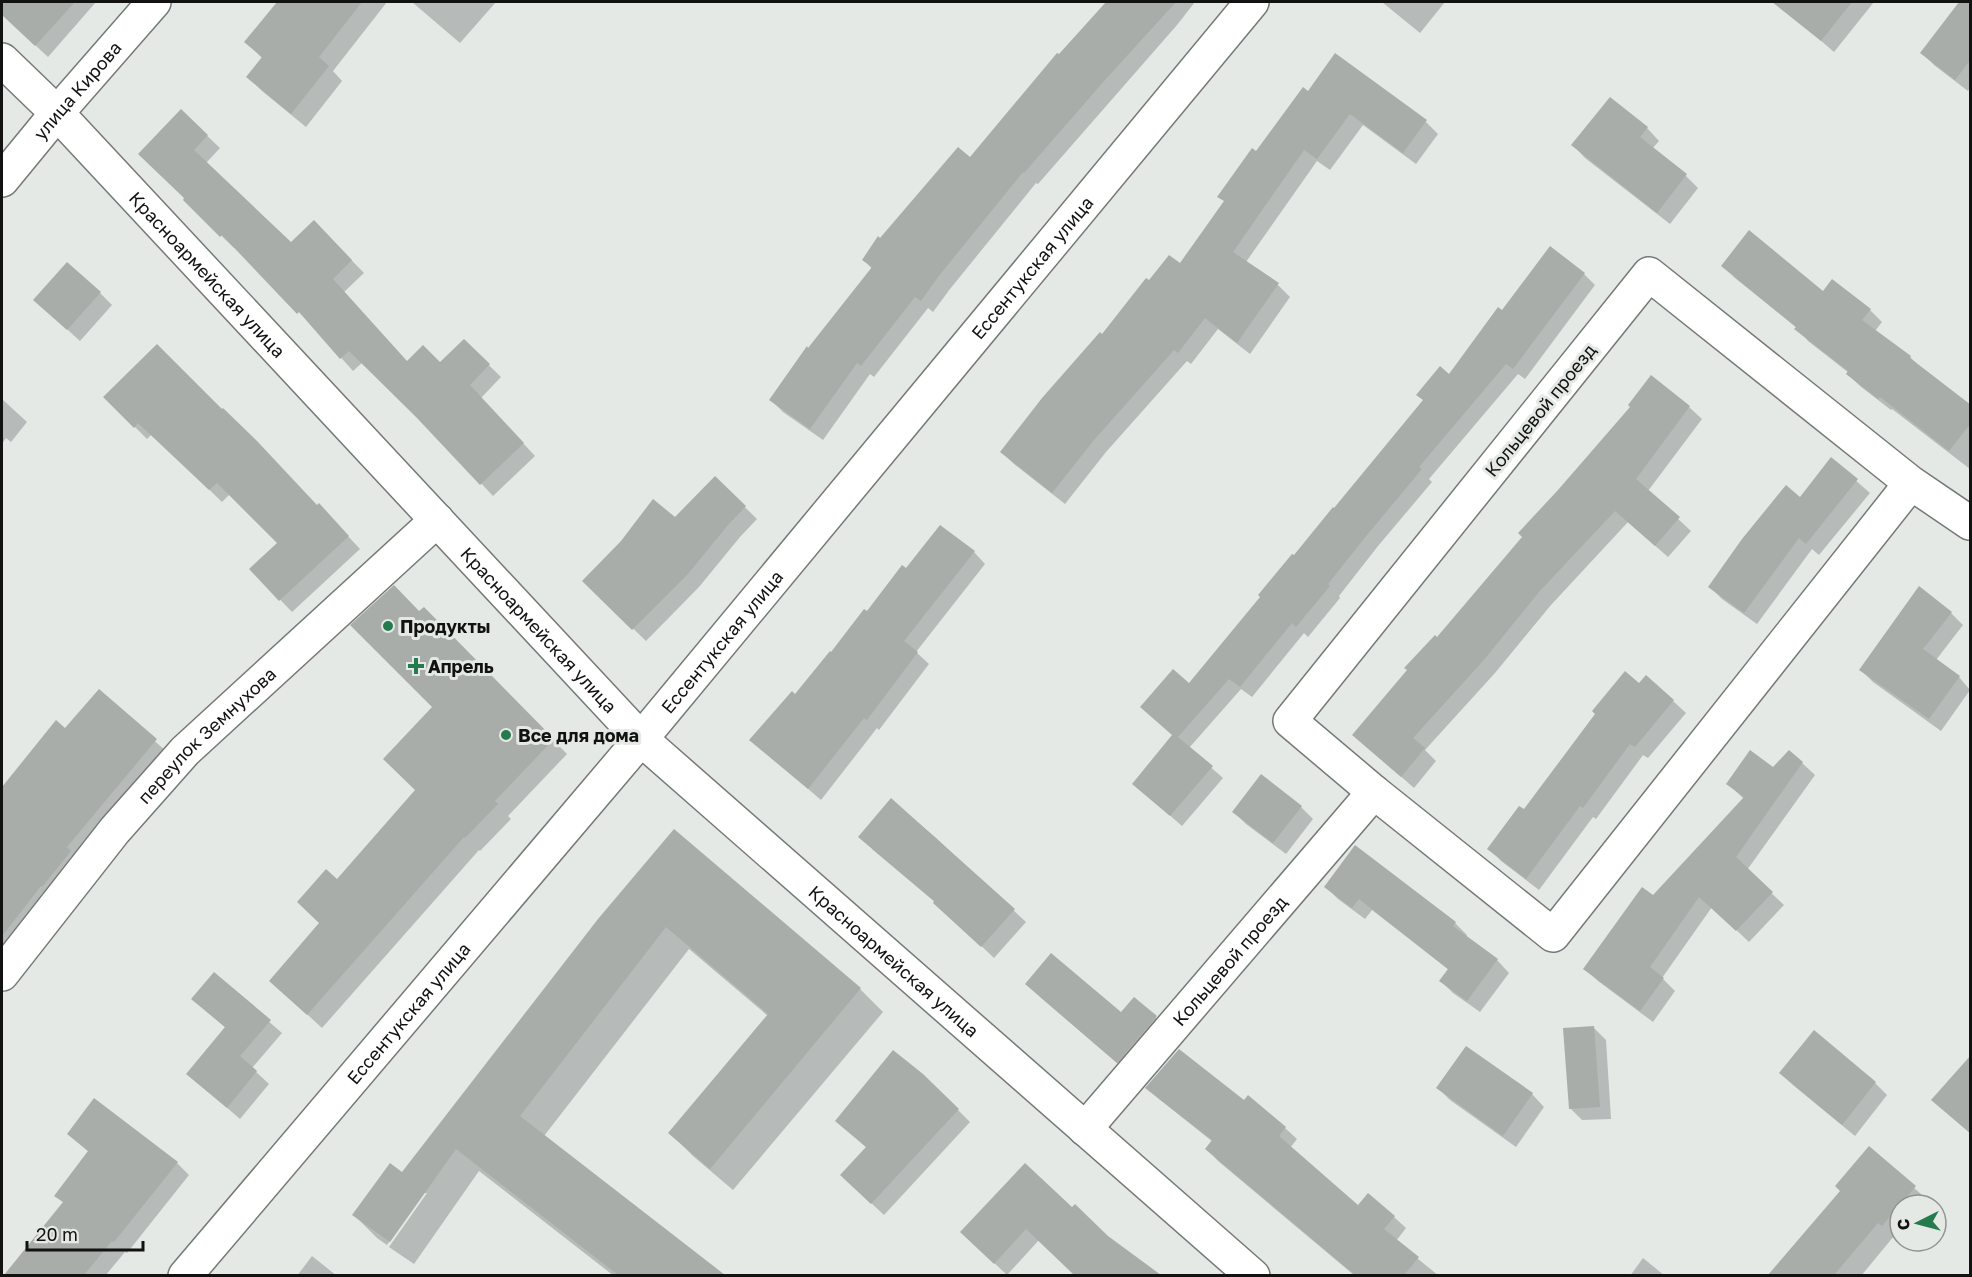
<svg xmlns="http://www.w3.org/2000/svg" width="1972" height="1277" font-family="'Golos Text',sans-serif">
<rect width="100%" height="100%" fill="#e4e9e6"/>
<!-- shadow -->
<g fill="#0003">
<polygon points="2,2 96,2 48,57 2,14"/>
<polygon points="278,2 387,2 333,71 342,81 306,127 262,91 248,77 263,59 246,42"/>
<polygon points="412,2 496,2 460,43"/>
<polygon points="1108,2 1195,2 1177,25 1038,184 1036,183 950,289 933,312 928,308 874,377 870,374 823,440 783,412 771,400 872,269 864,260 880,240 970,159"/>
<polygon points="1382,2 1445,2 1420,33"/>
<polygon points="1798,2 1874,2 1834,52 1789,13"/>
<polygon points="1970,18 1970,87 1968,91 1934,65 1922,53"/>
<polygon points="1335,55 1426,122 1438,134 1416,164 1363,125 1330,170 1317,161 1246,262 1278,285 1290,297 1250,354 1218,329 1191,364 1187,361 1106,452 1065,504 1014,464 1002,452 1149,282 1181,266 1256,153 1308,93"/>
<polygon points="181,111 220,148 206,163 291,244 326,234 364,273 344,292 407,363 440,364 464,341 501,377 481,398 535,456 493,496 420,418 363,362 353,371 311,324 235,247 234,248 197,212"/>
<polygon points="1647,128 1659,141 1652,149 1686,176 1698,188 1670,224 1585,158 1573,145"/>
<polygon points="1550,248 1584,274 1595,285 1525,379 1518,374 1429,479 1432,482 1378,546 1339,596 1340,598 1308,637 1304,633 1252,697 1241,689 1189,748 1223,778 1182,826 1134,784 1174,736 1189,685 1294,557 1502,312"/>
<polygon points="1723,265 1823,293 1870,310 1882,322 1875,331 1910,357 1922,369 1970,407 1970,469 1892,409 1891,410 1860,386 1848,374 1849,373 1808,341 1797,328 1735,278"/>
<polygon points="100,293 112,305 80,341 48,312"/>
<polygon points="1652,377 1689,407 1702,419 1648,491 1691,531 1668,557 1628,522 1551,605 1495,673 1425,750 1436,761 1414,788 1354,735 1437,639 1632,407"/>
<polygon points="105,397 318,507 331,518 360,549 292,612 251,569 279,543 230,494 222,502 152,434 147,439"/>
<polygon points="2,399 27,422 11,442 6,438 2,444"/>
<polygon points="1831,459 1870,493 1819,555 1812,549 1757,624 1722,599 1710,587 1800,499"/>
<polygon points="715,478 757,519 740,537 699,587 646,641 584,581 675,519"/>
<polygon points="974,552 985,564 916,652 929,664 879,730 877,728 821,800 751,740 795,696 906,571"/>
<polygon points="423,609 567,754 508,816 511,819 480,851 479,850 322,1028 271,981 321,923 337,882 417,790 434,707 419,613"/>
<polygon points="1951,613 1963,625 1936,660 1959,677 1970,690 1941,731 1873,682 1861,670"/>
<polygon points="1639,686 1673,701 1686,713 1648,758 1643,755 1596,819 1593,817 1539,890 1501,861 1489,848 1524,811 1596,714"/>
<polygon points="99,691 168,753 2,952 2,788 56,723 65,730"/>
<polygon points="1802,763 1815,775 1747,870 1784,905 1749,942 1712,907 1662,978 1675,991 1653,1022 1598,981 1585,969 1744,799 1728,784 1773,769"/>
<polygon points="891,800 935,837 1026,922 994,958 935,902 872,849"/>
<polygon points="1301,807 1313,819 1286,854 1246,824 1234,812"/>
<polygon points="674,831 860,989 883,1012 733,1190 693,1156 670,1133 768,1016 689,949 544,1136 722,1276 614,1276 479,1171 414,1264 389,1247 427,1193 423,1193 387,1245 377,1238 354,1215 402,1174"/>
<polygon points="1326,887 1455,923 1467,935 1466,937 1497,960 1509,973 1480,1012 1453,993 1441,981 1449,970 1372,910 1365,919 1338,899"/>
<polygon points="214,974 282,1033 252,1068 269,1084 240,1119 188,1074 226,1028 206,1011"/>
<polygon points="1039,996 1121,1014 1134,999 1169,1029 1130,1074"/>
<polygon points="1593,1027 1606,1040 1611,1119 1582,1120 1570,1108"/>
<polygon points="1781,1073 1875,1083 1887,1095 1855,1136 1793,1085"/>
<polygon points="1147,1088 1244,1102 1285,1128 1297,1139 1290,1148 1358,1207 1394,1217 1406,1228 1396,1241 1439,1276 1355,1276 1218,1161 1207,1149 1213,1142 1159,1099"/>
<polygon points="1438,1088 1532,1094 1544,1107 1516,1147 1450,1100"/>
<polygon points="958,1110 970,1122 884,1215 854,1187 867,1148 837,1121"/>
<polygon points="69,1134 177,1163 189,1175 127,1253 125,1252 105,1276 4,1276 64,1203 56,1195 89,1152"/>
<polygon points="1869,1148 1930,1202 1927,1205 1900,1205 1900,1237 1898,1240 1894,1236 1861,1276 1770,1276 1842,1191"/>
<polygon points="1072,1209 1107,1237 1158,1276 1076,1276 1039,1240 1007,1275 974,1244"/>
<polygon points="312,1256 337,1276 297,1276"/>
<polygon points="1643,1258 1665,1276 1630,1276"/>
</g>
<!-- building -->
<g fill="#a9adaa">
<polygon points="2,2 75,2 35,46 2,15"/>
<polygon points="277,2 362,2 319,57 329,66 291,114 246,77 262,57 244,42"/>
<polygon points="1106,2 1176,2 1105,80 1024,173 1023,172 938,277 921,301 915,297 861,366 857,363 810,429 769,400 807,346 808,348 872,267 862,260 878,236 880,238 958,147 970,157 1057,53 1059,54"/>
<polygon points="1772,2 1852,2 1821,41"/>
<polygon points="1959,2 1971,2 1971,59 1955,80 1920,53"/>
<polygon points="1335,53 1427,120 1403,153 1350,114 1317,159 1304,150 1233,252 1279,283 1237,343 1205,318 1178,353 1174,350 1094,440 1052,493 1000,452 1042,398 1100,332 1102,334 1146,278 1149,280 1169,255 1180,263 1224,201 1217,197 1252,148 1256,151 1303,87 1308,91"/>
<polygon points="1610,97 1648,127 1640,137 1687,174 1657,213 1571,145"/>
<polygon points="181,109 208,135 194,150 291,242 314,220 352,260 333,279 407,361 423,345 440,362 464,339 490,364 470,385 524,443 480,485 416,417 349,351 340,359 299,312 297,314 222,235 220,237 183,200 184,198 138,154"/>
<polygon points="1749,230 1823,291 1832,279 1871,309 1862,320 1911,356 1910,358 1971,405 1971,423 1949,451 1880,397 1878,399 1846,374 1848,371 1794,329 1796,327 1721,266"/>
<polygon points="1550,246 1585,273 1513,369 1506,364 1419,467 1422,469 1367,535 1328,584 1330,586 1296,627 1292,623 1240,687 1229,679 1178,737 1213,766 1170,816 1132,784 1172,735 1140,707 1173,669 1189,683 1260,597 1258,595 1292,554 1294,555 1333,507 1334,508 1423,400 1416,395 1440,366 1449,374 1498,307 1502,310"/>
<polygon points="67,262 101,292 67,330 33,300"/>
<polygon points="157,344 222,409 223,408 257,441 317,505 319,503 349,536 279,601 249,569 277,543 217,483 209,490 138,423 134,428 103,397"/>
<polygon points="1651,375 1690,406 1636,479 1680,517 1655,546 1615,511 1539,592 1483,661 1413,738 1425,748 1401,777 1352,735 1407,670 1404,668 1435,635 1437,637 1522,537 1518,533 1558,490 1630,407 1628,405"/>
<polygon points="1831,457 1858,479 1806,544 1799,538 1744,613 1708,587 1742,539 1786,485 1800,497"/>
<polygon points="715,476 746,506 728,525 687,575 632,630 582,581 621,541 653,499 675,517"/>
<polygon points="940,525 975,551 904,641 918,652 867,720 864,718 808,789 749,740 792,691 795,694 830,651 831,652 864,609 867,611 902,565 906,568"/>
<polygon points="394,585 419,611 424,607 554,739 495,801 498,804 465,838 464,837 307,1015 269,981 319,923 297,902 326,869 337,879 415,790 383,759 432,707 350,625"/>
<polygon points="1919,586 1952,612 1923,649 1960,676 1929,719 1859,670"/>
<polygon points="1625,671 1639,683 1646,675 1674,700 1635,747 1630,744 1583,808 1580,806 1526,879 1487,849 1519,806 1524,809 1595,714 1592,711"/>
<polygon points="99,689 157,739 67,847 71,851 42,887 41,886 2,936 2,787 56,720 65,728"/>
<polygon points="1750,750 1773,767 1789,750 1803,762 1736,857 1773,892 1736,931 1699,897 1650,967 1664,978 1640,1011 1583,969 1642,887 1653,895 1744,797 1726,784"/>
<polygon points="1261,774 1302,806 1273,843 1232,812"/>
<polygon points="891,798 1015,909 981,947 933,903 934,901 858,837"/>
<polygon points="674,829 861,988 710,1169 668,1133 768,1014 666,927 520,1116 725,1275 618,1275 456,1149 390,1242 352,1215 390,1163 402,1172 598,919"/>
<polygon points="1355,845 1456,922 1453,926 1498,959 1467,1001 1439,981 1448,969 1359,899 1352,908 1324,887"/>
<polygon points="1051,953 1121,1012 1134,997 1157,1016 1117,1063 1025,984"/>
<polygon points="214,972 271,1020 240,1056 257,1071 227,1108 186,1074 225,1027 191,999"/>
<polygon points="1594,1026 1600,1107 1569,1109 1563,1028"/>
<polygon points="1814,1030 1876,1082 1842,1125 1779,1073"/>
<polygon points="1466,1046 1533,1093 1503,1136 1436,1088"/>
<polygon points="1179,1049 1244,1100 1248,1095 1286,1127 1279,1136 1358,1205 1368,1193 1395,1216 1384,1229 1419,1257 1404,1275 1355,1275 1205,1149 1212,1140 1145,1088"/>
<polygon points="893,1050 923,1074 959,1109 871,1204 840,1175 866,1147 835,1121"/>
<polygon points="1971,1055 1971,1134 1931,1100"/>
<polygon points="94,1098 178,1162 114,1242 112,1241 84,1275 4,1275 63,1202 54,1196 88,1151 67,1134"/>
<polygon points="1869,1146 1916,1186 1882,1226 1878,1223 1834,1275 1768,1275 1840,1191 1835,1186"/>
<polygon points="1025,1163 1072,1207 1075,1204 1108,1236 1161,1275 1074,1275 1026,1229 994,1264 960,1232"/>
</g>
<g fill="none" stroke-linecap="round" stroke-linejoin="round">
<defs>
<g id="minor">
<path id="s1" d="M 2,60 L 57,113 L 641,739 L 1253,1276"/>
<path id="s2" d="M 2,180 L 57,113 L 154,2"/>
<polyline points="1911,483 1649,274 1290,721 1374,792 1553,935 1911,483 1970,523"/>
<path id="s3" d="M 2,974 L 115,830 L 185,751 L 437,520"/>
<path id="s4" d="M 1085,1129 L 1374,792"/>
<path id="s5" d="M 185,1276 L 641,739 L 1252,2"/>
</g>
</defs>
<!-- minor casing -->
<use href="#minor" stroke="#757a77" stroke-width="36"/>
<!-- minor -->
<use href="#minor" stroke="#fff" stroke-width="33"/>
</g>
<!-- markers -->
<g fill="#257b4e" stroke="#e4e9e6" stroke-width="2">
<circle cx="388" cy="626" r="6"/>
<path d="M413 657h6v6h6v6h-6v6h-6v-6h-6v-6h6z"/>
<circle cx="506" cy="735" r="6"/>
</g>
<g text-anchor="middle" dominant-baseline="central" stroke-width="6" stroke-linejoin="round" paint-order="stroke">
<!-- street labels -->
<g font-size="18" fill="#111211" stroke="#e4e9e6">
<text stroke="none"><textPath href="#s2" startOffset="117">улица Кирова</textPath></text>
<text stroke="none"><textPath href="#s5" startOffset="1317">Ессентукская улица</textPath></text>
<text stroke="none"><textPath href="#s1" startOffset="297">Красноармейская улица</textPath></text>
<text transform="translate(1540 410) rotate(-51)">Кольцевой проезд</text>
<text stroke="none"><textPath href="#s1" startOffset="783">Красноармейская улица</textPath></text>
<text stroke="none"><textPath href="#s5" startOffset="831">Ессентукская улица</textPath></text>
<text stroke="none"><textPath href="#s3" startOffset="315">переулок Земнухова</textPath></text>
<text stroke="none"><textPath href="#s1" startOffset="1269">Красноармейская улица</textPath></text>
<text stroke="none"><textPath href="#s4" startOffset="222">Кольцевой проезд</textPath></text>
<text stroke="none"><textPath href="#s5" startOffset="345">Ессентукская улица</textPath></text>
</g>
<!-- poi labels -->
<g font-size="18" font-weight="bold" fill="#111211" stroke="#e4e9e6" text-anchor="start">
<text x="400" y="626">Продукты</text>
<text x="428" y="666">Апрель</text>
<text x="518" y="735">Все для дома</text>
</g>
</g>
<!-- border -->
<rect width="1972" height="1277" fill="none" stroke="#111211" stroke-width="6"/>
<!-- north arrow -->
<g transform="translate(1918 1223) rotate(264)"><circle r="28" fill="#e4e9e6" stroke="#909391" stroke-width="1.5"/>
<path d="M0-4.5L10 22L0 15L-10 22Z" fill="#257b4e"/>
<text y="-9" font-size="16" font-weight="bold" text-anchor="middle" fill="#111211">С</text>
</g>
<!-- scale -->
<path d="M27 1241v9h116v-9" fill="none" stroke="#111211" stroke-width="3"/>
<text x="36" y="1241" font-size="18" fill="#111211" stroke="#e4e9e6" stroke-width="4.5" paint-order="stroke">20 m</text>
</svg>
